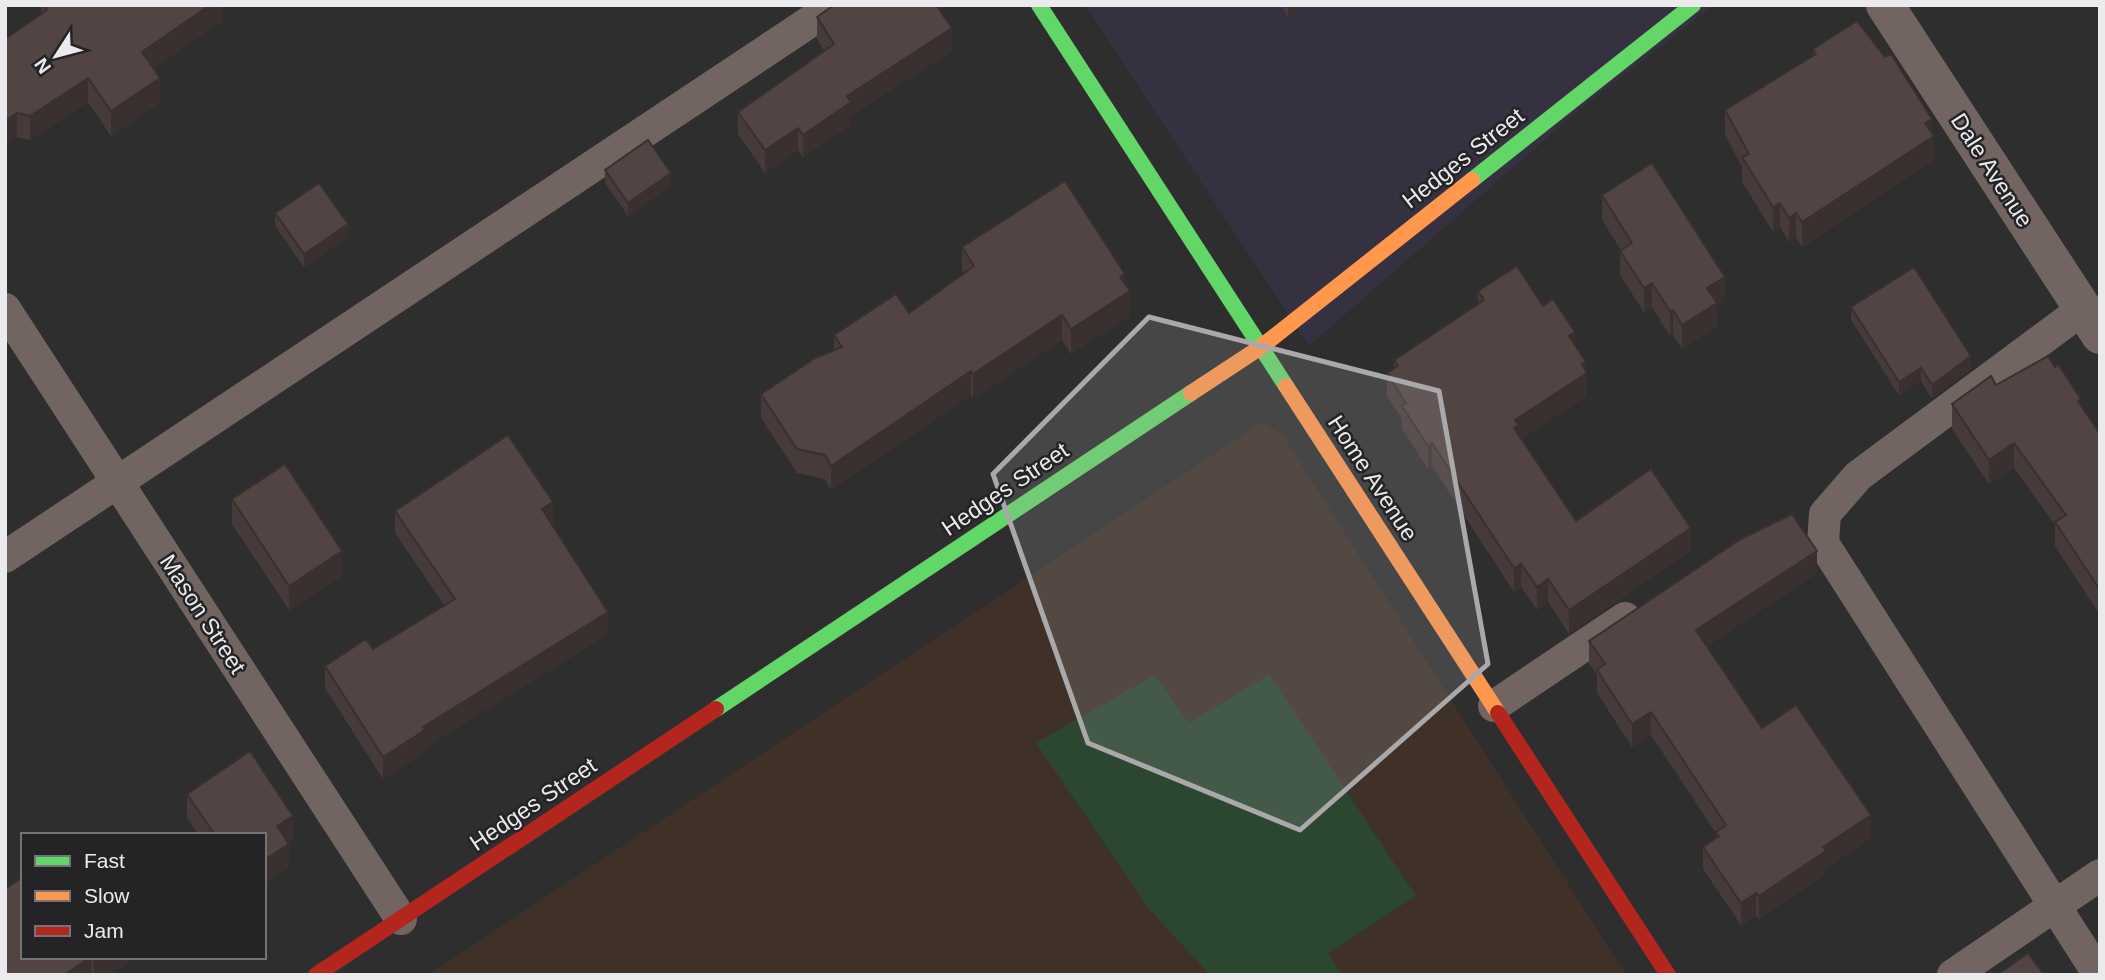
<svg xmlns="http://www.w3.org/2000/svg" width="2105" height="980" font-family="Arial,sans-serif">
<rect width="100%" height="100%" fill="#2e2e2f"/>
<!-- commercial -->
<polygon fill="#353140" points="1085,5 1713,5 1573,115 1309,346"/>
<!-- education -->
<polygon fill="#3f3128" points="1261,423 1281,433 1626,975 428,975"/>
<!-- green -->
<polygon fill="#2b4730" points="1155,675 1189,723 1269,675 1416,896 1328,953 1342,975 1210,975 1149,909 1036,743"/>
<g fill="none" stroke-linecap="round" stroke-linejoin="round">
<!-- lane -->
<g stroke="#726561" stroke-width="32">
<polyline points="5,309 401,919"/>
<polyline points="2083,309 1858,476 1825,514 1823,543 2099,975"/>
<polyline points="5,557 835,5"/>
<polyline points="1494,706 1625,618"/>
<polyline points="1953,975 2100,875"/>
</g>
<!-- street -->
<polyline stroke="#726561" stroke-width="38" points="1885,5 2100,335"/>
<!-- fast -->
<g stroke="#63d668" stroke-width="16">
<polyline points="1039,5 1286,386"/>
<polyline points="1472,180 1693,5"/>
<polyline points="716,709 1191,393"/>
</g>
<!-- slow -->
<g stroke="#ff974d" stroke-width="16">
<polyline points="1286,386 1498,713"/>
<polyline points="1191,393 1261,347 1472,180"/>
</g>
<!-- jam -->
<g stroke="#b3261e" stroke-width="16">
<polyline points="1498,713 1668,975"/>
<polyline points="316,975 716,709"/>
</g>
</g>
<!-- wall -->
<g fill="#473a3a">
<polygon points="41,5 223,5 223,21 153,68 160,103 111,136 88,102 30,140 17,137 5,145 41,14"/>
<polygon points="1281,5 1306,5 1288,17"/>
<polygon points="817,17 952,51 851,116 851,125 803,157 798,150 765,173 738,134 738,112 824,51 817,39"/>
<polygon points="1813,49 1932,132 1934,160 1802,247 1796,238 1789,242 1780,227 1773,232 1742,182 1742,167 1725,135 1725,110 1813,56"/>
<polygon points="605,170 671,186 628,216 605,183"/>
<polygon points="1602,195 1725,301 1717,306 1717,327 1682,349 1673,335 1670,336 1652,307 1644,312 1620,275 1620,251 1621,250 1602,220"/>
<polygon points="275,213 348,237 304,267 275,226"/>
<polygon points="962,247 1125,284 1130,316 1071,354 1062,340 973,399 971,395 831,490 825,479 797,473 761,418 761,394 834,351 834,335 909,313 964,274 962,271"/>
<polygon points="1478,291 1543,306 1575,345 1586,370 1587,396 1521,439 1576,521 1691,551 1569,634 1548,602 1537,610 1521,587 1514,592 1432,466 1428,469 1402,429 1402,419 1387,396 1387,373 1394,368 1394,360 1478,304"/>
<polygon points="1851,307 1971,369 1932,398 1921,381 1899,395 1851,320"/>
<polygon points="1952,404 2081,406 2100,434 2100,615 2055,546 2055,525 2014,468 1989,484 1952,429"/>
<polygon points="232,499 342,576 289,610 232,524"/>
<polygon points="395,511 553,524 552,524 608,634 425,748 425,752 383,779 325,688 325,666 373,649 444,605 395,533"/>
<polygon points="1817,573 1707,646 1762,728 1871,838 1826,868 1826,874 1759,919 1756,916 1741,925 1703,869 1703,847 1716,838 1716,833 1651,735 1632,747 1597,693 1597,674 1589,664 1589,641"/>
<polygon points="187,794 293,840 288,843 289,868 264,884 264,835 198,835 187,818"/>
<polygon points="23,877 129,957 129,962 110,975 5,975"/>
</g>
<!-- shaded-wall -->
<g fill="#39302f">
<polygon points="210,5 223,5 223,21 142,76 142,52"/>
<polygon points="1288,5 1306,5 1288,17"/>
<polygon points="952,28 952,51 851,116 851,125 803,157 803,135 847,96"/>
<polygon points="88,78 88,102 30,140 30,116"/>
<polygon points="160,78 160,103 111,136 111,111"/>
<polygon points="17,113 17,137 5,145 5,121"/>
<polygon points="1932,119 1932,137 1934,136 1934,160 1802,247 1802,222 1925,123"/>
<polygon points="798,128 798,150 765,173 765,150"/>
<polygon points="671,173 671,186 628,216 628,203"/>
<polygon points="1780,203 1780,227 1773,232 1773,207"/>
<polygon points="1796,213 1796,238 1789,242 1789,218"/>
<polygon points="348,224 348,237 304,267 304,254"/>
<polygon points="1125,274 1125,295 1130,291 1130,316 1071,354 1071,329 1120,277"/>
<polygon points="1725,277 1725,301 1717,306 1717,327 1682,349 1682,325 1707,288"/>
<polygon points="1652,283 1652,307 1644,312 1644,288"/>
<polygon points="1673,310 1673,335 1670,336 1670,311"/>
<polygon points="1062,315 1062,340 973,399 973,374"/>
<polygon points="1575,332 1575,355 1569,336"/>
<polygon points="1971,356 1971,369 1932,398 1932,385"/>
<polygon points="1586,362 1586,374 1587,373 1587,396 1519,441 1514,428 1515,420"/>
<polygon points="1921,368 1921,381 1899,395 1899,382"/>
<polygon points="971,371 971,395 831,490 831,466"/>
<polygon points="1432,443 1432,466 1428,469 1428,446"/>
<polygon points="2014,443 2014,468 1989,484 1989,460"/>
<polygon points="553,502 553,524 542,531 542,509"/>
<polygon points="1691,528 1691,551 1569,634 1569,610"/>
<polygon points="342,551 342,576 289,610 289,586"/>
<polygon points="1817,551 1817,573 1696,653 1696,630"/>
<polygon points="1521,564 1521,587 1514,592 1514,568"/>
<polygon points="1548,579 1548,602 1537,610 1537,587"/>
<polygon points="608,612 608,634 425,748 425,752 383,779 383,757 423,727"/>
<polygon points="1651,712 1651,735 1632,747 1632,724"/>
<polygon points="1871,815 1871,838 1826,868 1826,874 1759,919 1759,896 1823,847"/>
<polygon points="293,816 293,840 277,850 277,826"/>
<polygon points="289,844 289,868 264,884 264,860"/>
<polygon points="1756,893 1756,916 1741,925 1741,903"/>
<polygon points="91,957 91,975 65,975"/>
<polygon points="99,957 129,957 129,962 110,975 94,975 94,961"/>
</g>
<!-- building -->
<g fill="#524443" stroke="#39302f" stroke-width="2">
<polygon points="44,5 210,5 142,52 160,78 111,111 88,78 30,116 17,113 5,121 5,39 47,10"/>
<polygon points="834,5 936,5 952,28 847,96 851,102 803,135 798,128 765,150 738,112 834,44 817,17"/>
<polygon points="1857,21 1885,57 1891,54 1932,119 1925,123 1934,136 1802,222 1796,213 1789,218 1780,203 1773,207 1742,157 1749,154 1725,110 1816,54 1813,49"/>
<polygon points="648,140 671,173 628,203 605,170"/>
<polygon points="1652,163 1725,277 1707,288 1717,303 1682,325 1673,310 1670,311 1652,283 1644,288 1620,251 1632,243 1602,195"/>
<polygon points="1065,181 1125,274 1120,277 1130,291 1071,329 1062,315 973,374 971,371 831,466 825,455 797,449 761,394 815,358 842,347 834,335 896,294 909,313 974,266 962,247"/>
<polygon points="319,183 348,224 304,254 275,213"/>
<polygon points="1517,266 1543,306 1553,299 1575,332 1569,336 1586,362 1582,364 1587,373 1515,420 1519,425 1514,428 1576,521 1651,469 1691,528 1569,610 1548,579 1537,587 1521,564 1514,568 1432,443 1428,446 1402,406 1406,403 1387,373 1398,366 1394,360 1484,300 1478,291"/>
<polygon points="1914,267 1971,356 1932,385 1921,368 1899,382 1851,307"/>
<polygon points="2048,356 2055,367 2058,364 2081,399 2078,401 2100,434 2100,590 2055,522 2066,515 2014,443 1989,460 1952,404 1991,376 1996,385"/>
<polygon points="508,435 553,502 542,509 608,612 423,727 425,730 383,757 325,666 366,639 373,649 455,599 395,511"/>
<polygon points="285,464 342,551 289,586 232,499"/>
<polygon points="1792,514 1817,551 1696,630 1762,728 1796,705 1871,815 1823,847 1826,851 1759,896 1756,893 1741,903 1703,847 1719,836 1716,832 1726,825 1651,712 1632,724 1597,670 1605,664 1589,641 1739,540"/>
<polygon points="250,751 293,816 277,826 289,844 264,860 264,835 215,835 187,794"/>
<polygon points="23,877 23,957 90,957 65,975 5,975 5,889"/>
<polygon points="2028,953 2044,975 1997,975"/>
<polygon points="91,957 99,957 94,961"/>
</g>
<!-- marked area -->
<path fill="#a9a8aa" fill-opacity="0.2" stroke="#a9a8aa" stroke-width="5" stroke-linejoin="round" d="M 1149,317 L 1439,391 L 1488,664 L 1300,830 L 1088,743 L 993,474 Z"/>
<g text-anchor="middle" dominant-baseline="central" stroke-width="5" stroke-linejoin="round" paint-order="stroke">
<!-- street labels -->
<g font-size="23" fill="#ebeaec" stroke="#242326">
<text transform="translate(1463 158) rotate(-38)">Hedges Street</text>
<text transform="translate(1992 170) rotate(57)">Dale Avenue</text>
<text transform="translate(1373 478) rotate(57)">Home Avenue</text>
<text transform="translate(1005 489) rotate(-34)">Hedges Street</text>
<text transform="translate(203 614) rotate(57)">Mason Street</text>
<text transform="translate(533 804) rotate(-34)">Hedges Street</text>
</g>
</g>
<!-- border -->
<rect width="2105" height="980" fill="none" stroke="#ebeaec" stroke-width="14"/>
<!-- legend -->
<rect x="21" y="833" width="245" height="126" fill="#242326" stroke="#747375" stroke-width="2"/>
<rect x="35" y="856" width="35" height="10" fill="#63d668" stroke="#747375" stroke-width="2"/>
<text x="84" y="868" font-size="21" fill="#ebeaec">Fast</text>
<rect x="35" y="891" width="35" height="10" fill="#ff974d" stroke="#747375" stroke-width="2"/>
<text x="84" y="903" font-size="21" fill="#ebeaec">Slow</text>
<rect x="35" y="926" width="35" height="10" fill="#b3261e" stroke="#747375" stroke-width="2"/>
<text x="84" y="938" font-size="21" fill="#ebeaec">Jam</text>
<!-- north arrow -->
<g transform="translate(56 56) rotate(234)" stroke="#242326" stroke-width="5" paint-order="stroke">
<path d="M0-5L12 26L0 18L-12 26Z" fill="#ebeaec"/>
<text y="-10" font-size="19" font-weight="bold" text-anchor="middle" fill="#ebeaec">N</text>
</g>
</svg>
